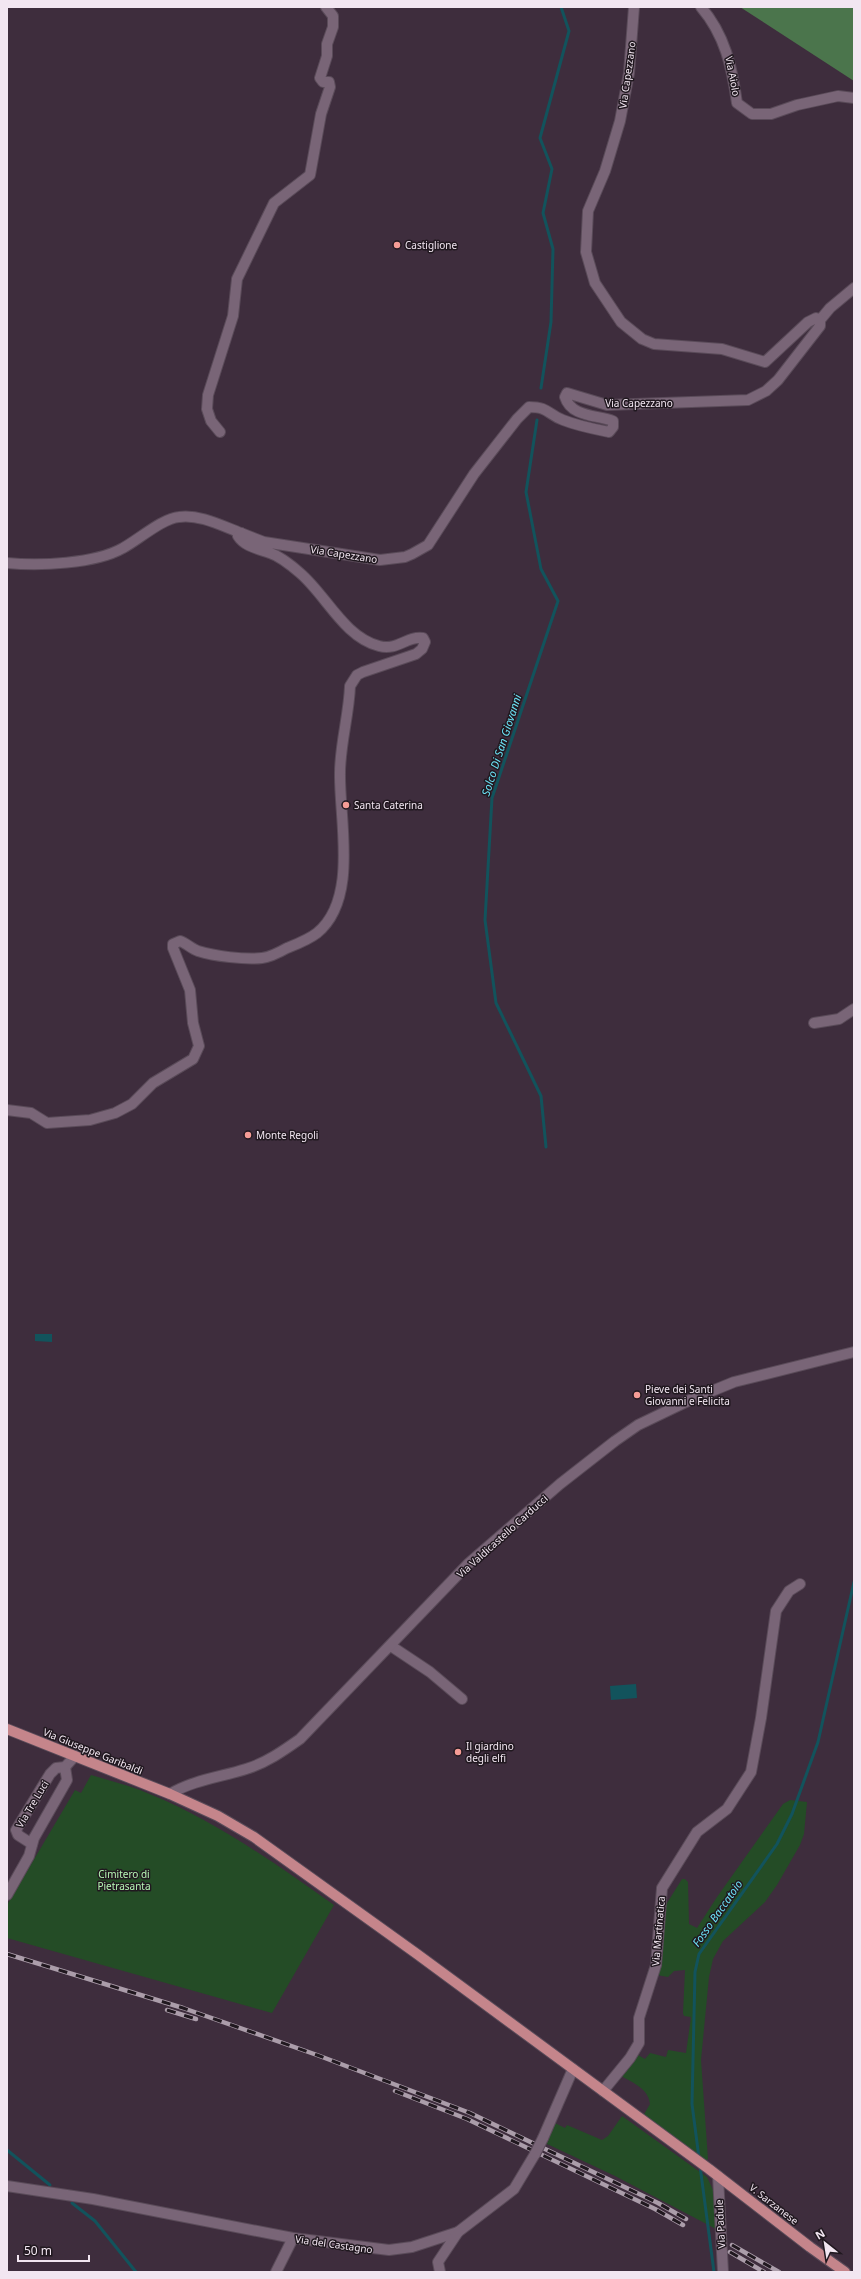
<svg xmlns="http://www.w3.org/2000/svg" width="861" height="2279" font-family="'Noto Sans',sans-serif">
<rect width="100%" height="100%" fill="#3e2d3d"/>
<!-- green -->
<g fill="#244c26">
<path d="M 91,1775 C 111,1781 132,1786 152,1795 C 217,1822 276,1864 334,1905 L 272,2013 L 7,1938 L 7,1905 L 75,1790 L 81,1793 Z"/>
<path d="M 790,1800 L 807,1802 L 804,1834 L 800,1845 L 777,1885 L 765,1902 L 723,1941 L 713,1959 L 709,1977 L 701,2060 L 708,2159 L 705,2161 L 643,2116 L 650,2104 C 648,2088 633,2083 621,2076 L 638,2055 L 645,2059 L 650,2053 L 666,2057 L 668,2050 L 686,2053 L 691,2017 L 684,2016 L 683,2013 L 685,1970 L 674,1971 L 668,1977 L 657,1975 L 662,1911 L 682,1879 L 685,1879 L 688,1882 L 689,1924 L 697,1928 L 717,1897 L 783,1804 Z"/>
<polygon points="622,2116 707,2177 714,2192 716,2229 615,2176 545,2143 555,2123 565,2128 567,2125 602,2140 608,2136"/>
</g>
<!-- forest -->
<polygon fill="#4b754c" points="740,7 854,7 854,81"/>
<!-- water -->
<g fill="#12535c">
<polygon points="35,1334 52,1334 52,1342 35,1341"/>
<polygon points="636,1684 637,1698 611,1700 610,1686"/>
</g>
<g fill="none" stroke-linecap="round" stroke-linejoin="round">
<!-- stream -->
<g stroke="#12535c" stroke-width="3">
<polyline points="541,388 551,322 553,249 543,213 552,169 540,138 569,31 561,7"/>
<polyline points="537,420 526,492 541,569 558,601 492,798 485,920 496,1003 541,1096 546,1147"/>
<polyline points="7,2150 50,2185"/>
<polyline points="699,2158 692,2104 695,1972 699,1954 777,1844 792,1814 818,1742 854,1582"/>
<polyline points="700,2166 714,2272"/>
<polyline points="72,2203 95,2221 136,2272"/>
</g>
<defs>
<g id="street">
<path d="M 701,7 C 725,35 732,67 737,103 L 752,114 L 771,114 L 797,105 L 838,96 L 854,98"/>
<polyline points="820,320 830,308 854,288"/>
<polyline points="220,432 211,421 207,409 208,395 233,316 237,279 274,203 310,175 321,114 330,87 329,82 323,82 320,78 327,56 327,44 333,27 333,16 326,7"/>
<path d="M 7,563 C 39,566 95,564 123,548 C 138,540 163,518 179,517 C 200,514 222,526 241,533"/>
<polyline points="814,1023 839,1019 854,1009"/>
<path d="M 7,1110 L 31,1113 L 47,1123 L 90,1120 L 115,1113 L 132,1104 L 153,1083 L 193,1059 L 199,1046 L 193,1023 L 190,990 L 173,948 L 173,944 L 180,941 C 186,943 192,949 198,951 C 214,956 245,960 262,958 C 270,957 280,952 287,948 C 297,944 308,940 317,933 C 359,899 339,819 340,773 C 340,744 349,715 350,686 L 357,675 L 363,672 L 416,654 L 422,649 L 425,642 L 423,638 C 406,636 398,651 379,646 C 344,637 326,595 300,573 C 292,566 279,556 270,553 C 259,549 245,547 238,536 L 241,533 L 264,542 L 380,560 L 405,557 L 412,554 L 428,545 L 474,474 L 517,419 L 529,407 C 549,407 547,414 563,420 C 578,426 594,429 609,432 L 613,427 L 613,421 C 597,415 571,417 565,397 L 567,393 L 607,405 L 748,400 L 766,391 L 778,380 L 820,326 L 820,320 L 816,318 L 808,322 L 765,362 L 722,349 L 654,344 L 642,339 L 621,322 L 595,283 L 586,252 L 588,211 L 605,171 L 620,121 L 629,73 L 634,7"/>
<polyline points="391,1646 430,1672 462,1699"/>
<polyline points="32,1844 18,1835 16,1830 50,1774 56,1768 65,1767 75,1756"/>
<polyline points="7,1895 29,1856 34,1838 67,1780 65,1767"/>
<polyline points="603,2091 630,2058 639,2043 639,2018 656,1965 662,1888 697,1832 727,1809 751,1772 761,1718 776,1611 789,1591 800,1584"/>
<polyline points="543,2138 573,2069"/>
<polyline points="718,2176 723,2272"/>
<polyline points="7,2186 93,2199 293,2238 389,2250 412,2247 458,2232 514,2189 535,2154"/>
<polyline points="276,2272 293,2238"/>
<polyline points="440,2272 438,2262 458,2232"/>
</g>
<path id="secondary" d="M 170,1794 C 193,1780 221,1777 246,1769 C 266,1763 283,1751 300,1739 L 469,1563 L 560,1484 L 615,1441 L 638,1425 L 690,1400 L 734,1382 L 854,1352"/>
<polyline id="primary" points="7,1729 170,1794 218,1816 254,1837 417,1954 709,2169 810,2247 845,2272"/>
</defs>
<!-- street casing -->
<use href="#street" stroke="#5a4b59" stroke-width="12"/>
<!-- secondary casing -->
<use href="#secondary" stroke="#5a4b59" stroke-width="12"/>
<!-- primary casing -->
<use href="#primary" stroke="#5a4b59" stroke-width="12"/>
<!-- street -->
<use href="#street" stroke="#796577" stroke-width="10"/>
<!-- secondary -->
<use href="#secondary" stroke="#796577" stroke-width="10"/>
<!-- primary -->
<use href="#primary" stroke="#c5858b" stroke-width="10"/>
<defs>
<g id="rail">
<polyline points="7,1954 183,2008 317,2055 470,2113 658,2203 686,2219"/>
<polyline points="167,2010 196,2019"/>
<polyline points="395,2091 467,2119 655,2209 683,2225"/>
<polyline points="732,2245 779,2272"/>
<polyline points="730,2252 764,2272"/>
</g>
</defs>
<!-- rail casing -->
<use href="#rail" stroke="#ab9daa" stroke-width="4.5"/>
<!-- rail -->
<use href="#rail" stroke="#20181f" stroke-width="3" stroke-dasharray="9" stroke-linecap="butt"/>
<defs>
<polyline id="street-bridge" points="535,2154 543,2138"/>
</defs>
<!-- street-bridge casing -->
<use href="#street-bridge" stroke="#5a4b59" stroke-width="12" stroke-linecap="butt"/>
<!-- street-bridge -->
<use href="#street-bridge" stroke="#796577" stroke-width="10"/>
</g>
<!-- markers -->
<g fill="#f59c96" stroke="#20181f" stroke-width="1.5">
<circle cx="397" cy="245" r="4"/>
<circle cx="346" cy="805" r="4"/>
<circle cx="248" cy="1135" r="4"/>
<circle cx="637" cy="1395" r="4"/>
<circle cx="458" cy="1752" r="4"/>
</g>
<g text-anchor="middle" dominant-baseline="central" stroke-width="3" stroke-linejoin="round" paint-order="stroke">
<!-- street labels -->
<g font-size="10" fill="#f2e6f1" stroke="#20181f">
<text transform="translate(627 75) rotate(-82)">Via Capezzano</text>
<text transform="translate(733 76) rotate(79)">Via Aiolo</text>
<text x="639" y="403">Via Capezzano</text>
<text transform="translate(344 554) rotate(9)">Via Capezzano</text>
<text transform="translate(502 1536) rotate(-42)">Via Valdicastello Carducci</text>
<text transform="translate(93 1751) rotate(22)">Via Giuseppe Garibaldi</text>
<text transform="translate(32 1804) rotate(-59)">Via Tre Luci</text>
<text transform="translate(658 1931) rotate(-85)">Via Martinatica</text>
<text transform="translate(774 2204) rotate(38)">V. Sarzanese</text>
<text transform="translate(720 2224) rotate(-93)">Via Padule</text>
<text transform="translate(334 2244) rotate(8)">Via del Castagno</text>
</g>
<!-- poi labels -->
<g font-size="10" fill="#f2e6f1" stroke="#20181f" text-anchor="start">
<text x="405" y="245">Castiglione</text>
<text x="354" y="805">Santa Caterina</text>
<text x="256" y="1135">Monte Regoli</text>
<text x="645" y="1389">Pieve dei Santi<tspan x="645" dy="12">Giovanni e Felicita</tspan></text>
<text x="466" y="1746">Il giardino<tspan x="466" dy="12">degli elfi</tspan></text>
</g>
<!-- park labels -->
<g font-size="10" fill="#b6f7b5" stroke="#20181f">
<text x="124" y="1874">Cimitero di<tspan x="124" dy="12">Pietrasanta</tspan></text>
</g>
<!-- water labels -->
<g font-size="11" font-style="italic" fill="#6ce2f6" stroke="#20181f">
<text transform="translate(501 745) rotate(-72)">Solco Di San Giovanni</text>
<text transform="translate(717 1913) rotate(-55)">Fosso Baccatoio</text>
</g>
</g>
<!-- border -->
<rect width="861" height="2279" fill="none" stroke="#f2e6f1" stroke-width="16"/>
<!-- north arrow -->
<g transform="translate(825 2243) rotate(330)" stroke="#20181f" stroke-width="3" paint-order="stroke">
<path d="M0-3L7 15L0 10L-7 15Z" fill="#f2e6f1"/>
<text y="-6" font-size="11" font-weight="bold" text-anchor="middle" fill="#f2e6f1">N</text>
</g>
<!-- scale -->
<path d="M18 2255v6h71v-6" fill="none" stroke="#f2e6f1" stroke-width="2"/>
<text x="24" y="2255" font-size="12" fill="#f2e6f1" stroke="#20181f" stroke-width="3" paint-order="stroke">50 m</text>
</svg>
